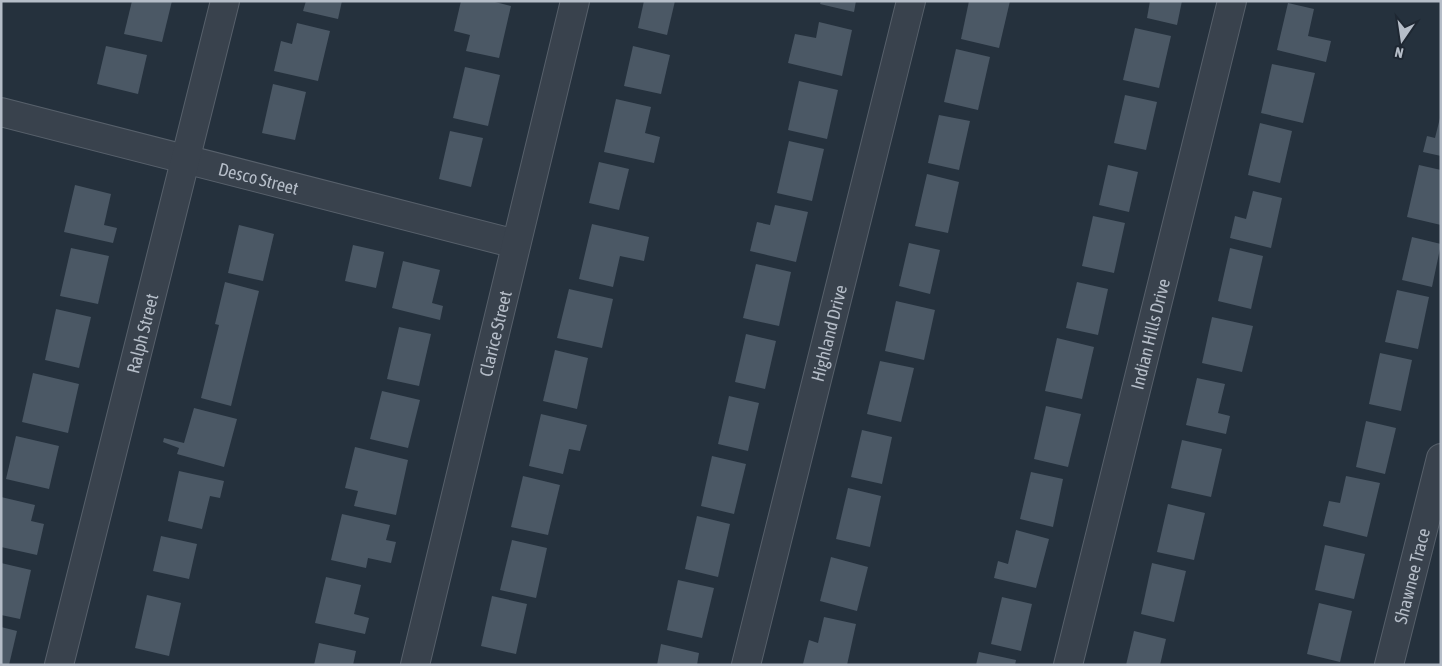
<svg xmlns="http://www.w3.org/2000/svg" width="1442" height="666" font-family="'Asap Condensed',sans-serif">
<rect width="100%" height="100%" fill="#25313d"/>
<!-- building -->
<g fill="#4b5865">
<polygon points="132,1 172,1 162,42 124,34"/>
<polygon points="306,1 342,1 338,19 303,11"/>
<polygon points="461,1 491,1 511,6 499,58 466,51 470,35 454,31"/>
<polygon points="644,1 675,1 667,35 638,28"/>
<polygon points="821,1 856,1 854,12 820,4"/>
<polygon points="969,1 1010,1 999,48 961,39"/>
<polygon points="1150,1 1182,1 1177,25 1147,18"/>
<polygon points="1288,3 1314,9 1308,36 1331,41 1326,62 1277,50"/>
<polygon points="819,22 852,30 842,76 788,63 795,34 816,38"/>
<polygon points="297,23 330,31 318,81 274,71 281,41 292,44"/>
<polygon points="1135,28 1171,36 1159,88 1123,80"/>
<polygon points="106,46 147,55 138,94 97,84"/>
<polygon points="633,46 670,55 661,94 624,86"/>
<polygon points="956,49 990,57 978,110 944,102"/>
<polygon points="1272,64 1315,73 1303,123 1261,113"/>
<polygon points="465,67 500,75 488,126 453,118"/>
<polygon points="799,81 838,90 827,139 788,130"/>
<polygon points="273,84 306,92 295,140 262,133"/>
<polygon points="1125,95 1157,102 1146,150 1114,143"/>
<polygon points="616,99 651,107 645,133 660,137 654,163 604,152"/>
<polygon points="939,115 970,121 959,170 928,163"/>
<polygon points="1440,118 1441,118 1441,156 1423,152 1427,136 1435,138"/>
<polygon points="1260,123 1292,131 1280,183 1248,175"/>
<polygon points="450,131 483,138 471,187 439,179"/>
<polygon points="789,141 824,149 812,201 777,193"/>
<polygon points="599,162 629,169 619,210 589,203"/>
<polygon points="1108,165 1138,172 1129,212 1099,205"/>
<polygon points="1419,165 1441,170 1441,225 1407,217"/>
<polygon points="927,174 959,182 948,233 915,226"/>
<polygon points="75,185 111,194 104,225 117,228 113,243 64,232"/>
<polygon points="1253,191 1282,198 1271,248 1230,238 1235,216 1246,219"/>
<polygon points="775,205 808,212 796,262 750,251 757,222 770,225"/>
<polygon points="1093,216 1125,223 1114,273 1082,266"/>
<polygon points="592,224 649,237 644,261 620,256 613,287 579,279"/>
<polygon points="239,225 274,234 263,281 228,273"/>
<polygon points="1412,237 1441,244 1432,287 1402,280"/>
<polygon points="909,243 940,250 930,294 899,286"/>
<polygon points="353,245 384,252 376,288 345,281"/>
<polygon points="71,248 109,256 98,304 60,296"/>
<polygon points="1230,248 1263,256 1251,309 1218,301"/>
<polygon points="403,261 440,270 432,303 443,306 440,320 392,308"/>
<polygon points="756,264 791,272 779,326 743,318"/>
<polygon points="225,282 259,291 231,406 201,398 219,325 215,324"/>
<polygon points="1077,282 1108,289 1098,335 1066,328"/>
<polygon points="569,289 613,299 602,348 557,338"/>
<polygon points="1397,290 1429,297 1418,349 1385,342"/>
<polygon points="896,301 935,310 924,360 885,351"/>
<polygon points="56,309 91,317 79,368 45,360"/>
<polygon points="1212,317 1253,326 1242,372 1202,363"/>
<polygon points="399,327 431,334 419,386 387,379"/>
<polygon points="746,334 776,341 765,389 735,382"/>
<polygon points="1057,338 1094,347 1082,399 1045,391"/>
<polygon points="555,350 588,358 577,409 543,401"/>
<polygon points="1380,353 1412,360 1401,411 1369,404"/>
<polygon points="880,361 914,368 901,422 867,414"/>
<polygon points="33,373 79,384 68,433 22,422"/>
<polygon points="1197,378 1225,384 1218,413 1230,416 1226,434 1186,425"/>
<polygon points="382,391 420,400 408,448 370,439"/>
<polygon points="729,396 759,403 748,451 718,444"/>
<polygon points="1046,406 1081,414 1068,467 1034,459"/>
<polygon points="194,408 237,419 224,467 177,454 179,448 163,442 164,438 184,443"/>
<polygon points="541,414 587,425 580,451 569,449 563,474 529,466"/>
<polygon points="1366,421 1396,428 1385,474 1356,467"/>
<polygon points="862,430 892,437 882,484 851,477"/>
<polygon points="16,436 59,446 49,489 6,479"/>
<polygon points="1182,440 1222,449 1211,497 1171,488"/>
<polygon points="355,447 408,460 396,515 354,506 358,491 345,488"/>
<polygon points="712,456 746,464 734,514 701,506"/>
<polygon points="179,471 224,481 220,498 210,496 202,529 168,521"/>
<polygon points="1031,472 1063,479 1053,527 1020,519"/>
<polygon points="523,476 560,485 548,535 511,527"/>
<polygon points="1346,476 1380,483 1367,537 1323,526 1329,501 1340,503"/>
<polygon points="848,488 881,496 870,547 836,539"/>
<polygon points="1,497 35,505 31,521 44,524 37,555 1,547"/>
<polygon points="1168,504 1205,513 1194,560 1157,552"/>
<polygon points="342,514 390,525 386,540 396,542 391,563 368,558 366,568 331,560"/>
<polygon points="697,516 730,524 718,577 685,569"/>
<polygon points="1016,530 1049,539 1036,588 994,578 998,561 1008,564"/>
<polygon points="161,536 197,544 189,579 153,571"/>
<polygon points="512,540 547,548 536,598 500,590"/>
<polygon points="1325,545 1365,554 1354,599 1315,590"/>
<polygon points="831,557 868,567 857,611 820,601"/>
<polygon points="1,563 31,570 20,619 1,615"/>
<polygon points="1152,563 1186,571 1174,622 1141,614"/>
<polygon points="326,577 361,585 354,614 369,618 365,634 315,623"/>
<polygon points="678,580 714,588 702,638 667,630"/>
<polygon points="147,595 181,603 169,656 135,648"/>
<polygon points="492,596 527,604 516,654 481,646"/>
<polygon points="1002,597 1032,604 1021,651 991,644"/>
<polygon points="1319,603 1352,611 1340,662 1307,654"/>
<polygon points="824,617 856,624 847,665 803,664 809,640 818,643"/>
<polygon points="1,627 17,631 9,665 1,665"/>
<polygon points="1134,631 1166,639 1160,665 1126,665"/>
<polygon points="319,643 356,651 353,665 314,665"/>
<polygon points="661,644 699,653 697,665 657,665"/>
<polygon points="979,652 1016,660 1015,665 976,665"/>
</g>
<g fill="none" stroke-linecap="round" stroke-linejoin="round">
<defs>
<g id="minor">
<path id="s1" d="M 1,112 L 516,244"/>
<path id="s2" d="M 59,665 L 225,1"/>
<path id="s3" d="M 415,665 L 575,1"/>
<path id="s4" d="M 746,665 L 911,1"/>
<path id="s5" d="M 1068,665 L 1232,1"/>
<path id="s6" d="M 1389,665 L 1441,458"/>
</g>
</defs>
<!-- minor casing -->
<use href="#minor" stroke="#57606b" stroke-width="30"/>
<!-- minor -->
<use href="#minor" stroke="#39424d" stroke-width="28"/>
</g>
<g text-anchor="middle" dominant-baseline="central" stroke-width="5" stroke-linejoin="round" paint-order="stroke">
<!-- street labels -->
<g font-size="18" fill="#b5bdc8" stroke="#1e2732">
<text stroke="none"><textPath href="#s1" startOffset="266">Desco Street</textPath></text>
<text stroke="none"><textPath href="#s2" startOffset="342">Ralph Street</textPath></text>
<text stroke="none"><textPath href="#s3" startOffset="341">Clarice Street</textPath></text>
<text stroke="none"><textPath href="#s4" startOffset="342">Highland Drive</textPath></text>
<text stroke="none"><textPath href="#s5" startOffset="341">Indian Hills Drive</textPath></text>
<text stroke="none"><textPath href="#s6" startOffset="92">Shawnee Trace</textPath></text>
</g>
</g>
<!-- border -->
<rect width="1442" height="666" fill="none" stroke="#b5bdc8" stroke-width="5"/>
<!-- north arrow -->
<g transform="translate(1402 40) rotate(193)" stroke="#1e2732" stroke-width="4" paint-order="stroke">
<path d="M0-4L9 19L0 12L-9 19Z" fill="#b5bdc8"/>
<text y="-8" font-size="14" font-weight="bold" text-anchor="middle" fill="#b5bdc8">N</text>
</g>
</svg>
